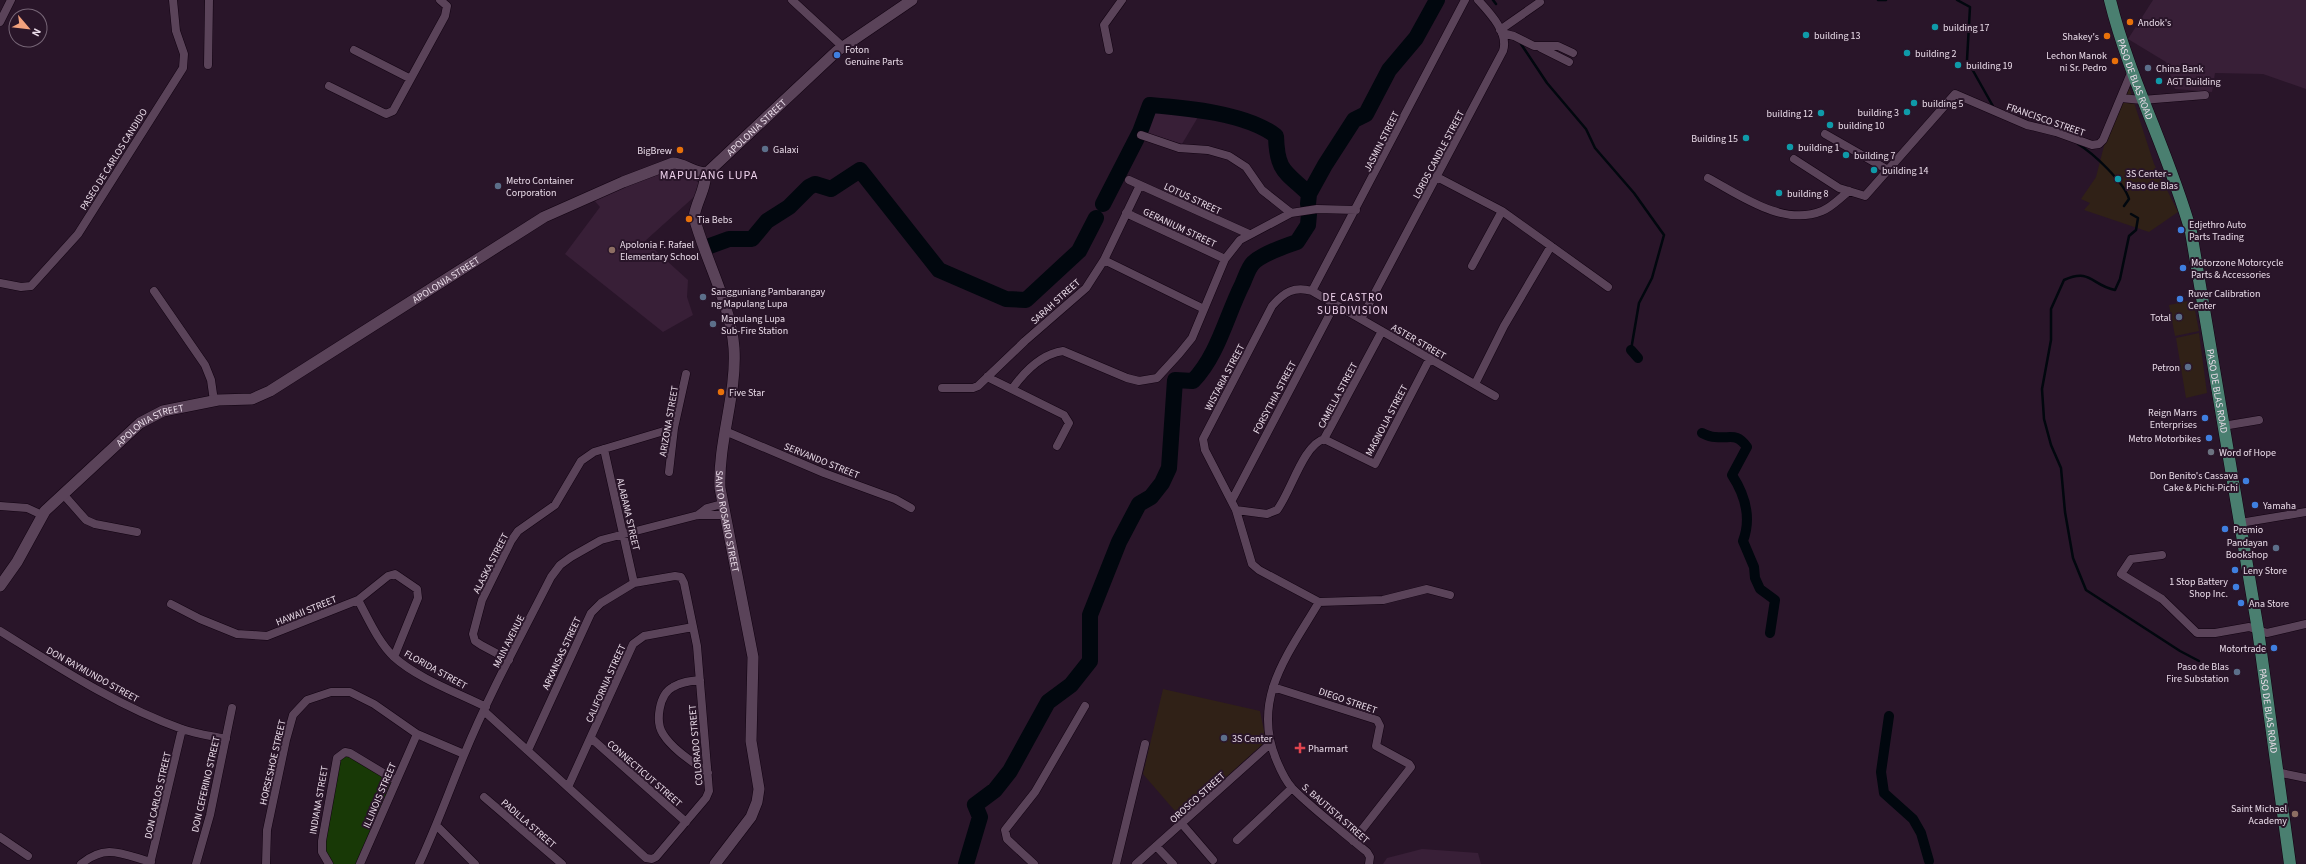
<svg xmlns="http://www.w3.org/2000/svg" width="2306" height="864" viewBox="0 0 2306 864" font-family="'Source Sans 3',sans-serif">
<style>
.commercial{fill:#302117}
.built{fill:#381f37}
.green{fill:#183906}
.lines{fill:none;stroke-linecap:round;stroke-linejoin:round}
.stream{stroke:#01070e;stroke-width:2.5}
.canal{stroke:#01070e;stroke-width:10}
.river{stroke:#01070e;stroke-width:16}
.street-casing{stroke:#110211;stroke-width:9}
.secondary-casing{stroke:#110211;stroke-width:12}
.primary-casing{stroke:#110211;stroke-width:13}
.street{stroke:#5a4359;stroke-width:8}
.secondary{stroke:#5a4359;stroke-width:11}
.primary{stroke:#4a7f70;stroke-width:12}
.food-dot{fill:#e8710a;stroke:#291529;stroke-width:1.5}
.culture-dot{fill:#0f9aa8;stroke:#291529;stroke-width:1.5}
.shop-dot{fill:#3f7fe0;stroke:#291529;stroke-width:1.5}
.service-dot{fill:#5c6f8a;stroke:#291529;stroke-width:1.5}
.education-dot{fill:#8d6e63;stroke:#291529;stroke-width:1.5}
.worship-dot{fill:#6b7280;stroke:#291529;stroke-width:1.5}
.health-dot{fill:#e0444e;stroke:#291529;stroke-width:1.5}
.labels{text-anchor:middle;stroke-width:4;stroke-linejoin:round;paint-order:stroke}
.poi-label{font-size:10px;fill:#eadce9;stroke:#291529;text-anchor:start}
.street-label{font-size:10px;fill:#eadce9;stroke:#291529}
.neighbourhood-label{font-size:11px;letter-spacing:1px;fill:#efd3ed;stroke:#291529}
.quarter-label{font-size:12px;letter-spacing:1px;fill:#efd3ed;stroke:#291529}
</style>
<rect width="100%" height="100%" fill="#291529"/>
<path class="commercial" d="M2129,87L2154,164L2178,212L2149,232L2084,210L2090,203L2081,199L2096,177L2105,142Z
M2193,300L2199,331L2175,336L2169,305Z
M2199,333L2207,393L2186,398L2176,338Z
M1163,689L1260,711L1266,741L1181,818L1143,774Z"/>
<path class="built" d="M2153,0H2306V89L2263,74L2215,73L2212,92L2175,89L2166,62L2128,39Z
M1151,107L1201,112L1182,144L1143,132Z
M674,166L705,187L645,241L688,280L687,297L693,315L663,332L565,254L600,207L593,199Z
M1422,849L1478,853L1481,864H1383L1387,858Z"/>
<path class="green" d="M345,753L393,781L358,864H332L326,858L323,841L341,756Z"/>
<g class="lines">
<path class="stream" d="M1493,0L1496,4
M1878,0H1886
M1957,0L1970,7L1967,60L1994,108
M1521,44L1547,83L1586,129L1595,148L1634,193L1664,235L1652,278L1639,303L1631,350
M2078,144C2093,153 2124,182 2129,199L2124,206
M2131,214L2138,218L2136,230L2129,236L2120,279L2115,290C2091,285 2091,268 2064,280L2051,309V340L2042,389L2044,419L2051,445L2061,468L2065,512L2073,558L2086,590L2180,651L2199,661"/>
<path class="canal" d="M1631,350L1638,358
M1702,433C1706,435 1711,437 1715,437C1731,439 1736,432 1747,447L1732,475C1745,495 1752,517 1743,541L1754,567L1755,578L1760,589L1775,600L1770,633
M1889,716L1881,772L1884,793L1913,819L1921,833L1929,861"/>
<path class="river" d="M1103,204L1140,132L1150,105C1187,108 1246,113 1276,136C1277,172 1285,171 1309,194
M1308,204L1309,194L1325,165L1354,120L1366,114L1389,70L1416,38L1437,0
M707,247L729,239H752L767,221L789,207L809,187L815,184L831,189L860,170L939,270L1006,299L1026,300L1079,251L1096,218
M966,864L980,817L975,805L995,790L1010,771L1048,702L1071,685L1090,661V615L1119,542L1139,504L1151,497L1162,483L1169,468L1175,380L1193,381C1218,355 1226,317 1242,285C1245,279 1248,268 1253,263C1262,254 1285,246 1297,242L1308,225L1309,214"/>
<defs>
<path id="street" d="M792,0L843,47
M0,22L11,0
M1500,30L1540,2
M1502,33L1514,36L1534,46H1558L1573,53
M1541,48L1569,62
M354,50L409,78
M1109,50L1104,25L1122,0
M208,65L209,0
M329,86L386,114L393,111L445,16L447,6L440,0
M2121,98L2142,100L2205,95
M1825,134L1888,170
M1141,135L1179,148L1208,150L1229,156L1246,167L1262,190L1291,213
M1794,159L1839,188L1865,196L1955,94L2027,125L2056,132L2092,145L2099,144L2103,140L2131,73
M1437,177L1502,211L1608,287
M1708,178C1740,195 1783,227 1822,211C1832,207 1840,198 1849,191
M1129,180L1249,234
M1126,213L1225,259
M1104,260L1204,309
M1472,266L1502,211
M0,283L21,287L31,286L78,234L183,68L184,54L176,31L173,0
M154,291L205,365L211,380L214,401
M1312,291L1465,0
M1361,319L1503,51C1509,33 1490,13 1478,0
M987,377L1064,415L1069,423L1057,446
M1475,384L1504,326L1551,246
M942,388H973L978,386L1025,341L1086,288L1104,260L1140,185
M1012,389C1024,372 1042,354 1063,351L1127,378L1139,381L1157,378L1179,354L1192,338L1225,259L1240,240L1291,213L1317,209L1356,210
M2223,426L2259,420
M725,431L824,473L895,499L911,508
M1324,439L1375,464L1430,358
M604,449L634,583
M669,472L674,428L686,374
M63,494L86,520L95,524L137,532
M1232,500L1335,304
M0,506L27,508L42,515
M1236,510L1267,514L1277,510C1291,492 1303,445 1324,439L1382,331
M698,515L707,508L722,504
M2240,523L2306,512
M2162,555L2131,559L2121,574L2162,599L2197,633H2215L2249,627L2267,633L2306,624
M1450,595L1427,589L1383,600L1319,602L1259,570L1252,564L1236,510L1205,450L1203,439L1272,306C1284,292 1294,286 1312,291L1495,396
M358,600C368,618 378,642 394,657C417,678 458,693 486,707
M1319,602C1289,653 1251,698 1276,759C1280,769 1285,780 1292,788C1315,811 1342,831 1367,852L1370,857L1369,864
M171,604L200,619L237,634L267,636L358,600L388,576L395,574L417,589L418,598L394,657
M0,631C58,667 117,706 182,729C196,734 212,736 226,739
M509,660L481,645L475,641L473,634L482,600L511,541L518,531L555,505L581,461L594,452L674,428
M700,680C690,681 681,682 673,687C659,694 655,722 663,734C673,750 693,762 708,773
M1273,687L1377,720L1380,726L1376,746L1409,764L1411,767L1353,841
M484,711L646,858L652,859L656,857L706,798L709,791L697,646L684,583L681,577L675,576L634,583L601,603L591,613L528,750
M591,738L686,822
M2276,772L2306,778
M568,787L633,644L644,636L693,627
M484,797L562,864
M1182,824L1213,860
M437,826L475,864
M0,837L28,856
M1237,840L1292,788
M1156,846L1173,864
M81,864C106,843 122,854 151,862
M150,864L182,729
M196,864L210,815L232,708
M266,864L267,830L286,740L293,715L307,700L331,692H350L374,704L417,734L464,754
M329,864L322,852V841L337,758L345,752L350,753L395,780
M360,864L417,734
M419,864C436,828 449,791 464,755C489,694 521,636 551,577L560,565L571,557L601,540L698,515H724
M1034,864L1007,839L1005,830L1035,792L1085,706
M1116,864L1145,744
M1136,864L1270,744"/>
<g id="secondary">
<path id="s1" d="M705,173C707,187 696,202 694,217C705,259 731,305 734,348C737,395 718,441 720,488L753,657L751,741L759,789L757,802L751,817L715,864"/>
<path id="s2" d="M0,586L17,562L45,511L140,423L163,411L218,400L252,399L270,391L544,217L623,182L673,163C685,163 697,176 708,172L837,51L912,0"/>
</g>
<g id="primary">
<path id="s3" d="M2110,0C2130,81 2169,153 2191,232L2258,630L2290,864"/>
</g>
</defs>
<use href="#street" class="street-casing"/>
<use href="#secondary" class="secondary-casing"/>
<use href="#primary" class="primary-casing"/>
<use href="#street" class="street"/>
<use href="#secondary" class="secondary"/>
<use href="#primary" class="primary"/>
</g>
<g class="food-dot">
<circle cx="2130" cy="22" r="4"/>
<circle cx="2107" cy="36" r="4"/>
<circle cx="2115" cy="61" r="4"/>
<circle cx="680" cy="150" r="4"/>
<circle cx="689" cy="219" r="4"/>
<circle cx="721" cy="392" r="4"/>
</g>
<g class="culture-dot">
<circle cx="1935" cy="27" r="4"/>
<circle cx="1806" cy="35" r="4"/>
<circle cx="1907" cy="53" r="4"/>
<circle cx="1958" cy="65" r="4"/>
<circle cx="2159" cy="81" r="4"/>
<circle cx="1914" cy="103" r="4"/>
<circle cx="1907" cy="112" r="4"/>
<circle cx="1821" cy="113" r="4"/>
<circle cx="1830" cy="125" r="4"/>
<circle cx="1746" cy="138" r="4"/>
<circle cx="1790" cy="147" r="4"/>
<circle cx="1846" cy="155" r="4"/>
<circle cx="1874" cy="170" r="4"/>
<circle cx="2118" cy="179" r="4"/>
<circle cx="1779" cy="193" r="4"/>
</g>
<g class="shop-dot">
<circle cx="837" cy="55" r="4"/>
<circle cx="2181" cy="230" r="4"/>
<circle cx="2183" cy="268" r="4"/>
<circle cx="2180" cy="299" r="4"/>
<circle cx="2205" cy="418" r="4"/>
<circle cx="2209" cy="438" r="4"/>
<circle cx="2246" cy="481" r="4"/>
<circle cx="2255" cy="505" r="4"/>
<circle cx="2225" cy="529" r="4"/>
<circle cx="2235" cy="570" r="4"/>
<circle cx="2236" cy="587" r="4"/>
<circle cx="2241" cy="603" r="4"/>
<circle cx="2274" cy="648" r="4"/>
</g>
<g class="service-dot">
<circle cx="2148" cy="68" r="4"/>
<circle cx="765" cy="149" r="4"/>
<circle cx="498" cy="186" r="4"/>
<circle cx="703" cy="297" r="4"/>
<circle cx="2179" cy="317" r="4"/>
<circle cx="713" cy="324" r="4"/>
<circle cx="2188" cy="367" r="4"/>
<circle cx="2276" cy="548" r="4"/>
<circle cx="2237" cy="672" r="4"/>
<circle cx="1224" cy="738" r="4"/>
</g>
<g class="education-dot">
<circle cx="612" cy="250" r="4"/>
<circle cx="2295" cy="814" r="4"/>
</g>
<circle class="worship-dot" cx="2211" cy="452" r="4"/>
<path class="health-dot" d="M1298 742h4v4h4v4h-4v4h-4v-4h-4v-4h4z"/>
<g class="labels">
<g class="poi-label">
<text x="2138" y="26">Andok's</text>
<text x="1943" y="31">building 17</text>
<text x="1814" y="39">building 13</text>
<text x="2099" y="40" text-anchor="end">Shakey's</text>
<text x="845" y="53">Foton<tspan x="845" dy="12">Genuine Parts</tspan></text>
<text x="1915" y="57">building 2</text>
<text x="2107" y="59" text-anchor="end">Lechon Manok<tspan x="2107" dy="12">ni Sr. Pedro</tspan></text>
<text x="1966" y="69">building 19</text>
<text x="2156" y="72">China Bank</text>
<text x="2167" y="85">AGT Building</text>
<text x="1922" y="107">building 5</text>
<text x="1899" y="116" text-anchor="end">building 3</text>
<text x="1813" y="117" text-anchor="end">building 12</text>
<text x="1838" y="129">building 10</text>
<text x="1738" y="142" text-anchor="end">Building 15</text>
<text x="1798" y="151">building 1</text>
<text x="773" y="153">Galaxi</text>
<text x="672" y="154" text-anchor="end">BigBrew</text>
<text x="1854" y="159">building 7</text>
<text x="1882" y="174">building 14</text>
<text x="2126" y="177">3S Center -<tspan x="2126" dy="12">Paso de Blas</tspan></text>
<text x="506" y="184">Metro Container<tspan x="506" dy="12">Corporation</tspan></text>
<text x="1787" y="197">building 8</text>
<text x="697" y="223">Tia Bebs</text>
<text x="2189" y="228">Edjethro Auto<tspan x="2189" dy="12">Parts Trading</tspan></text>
<text x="620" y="248">Apolonia F. Rafael<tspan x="620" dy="12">Elementary School</tspan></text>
<text x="2191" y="266">Motorzone Motorcycle<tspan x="2191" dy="12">Parts &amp; Accessories</tspan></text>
<text x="711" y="295">Sangguniang Pambarangay<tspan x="711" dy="12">ng Mapulang Lupa</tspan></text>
<text x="2188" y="297">Ruver Calibration<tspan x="2188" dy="12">Center</tspan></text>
<text x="2171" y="321" text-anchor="end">Total</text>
<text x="721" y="322">Mapulang Lupa<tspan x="721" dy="12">Sub-Fire Station</tspan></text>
<text x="2180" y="371" text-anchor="end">Petron</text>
<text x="729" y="396">Five Star</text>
<text x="2197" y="416" text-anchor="end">Reign Marrs<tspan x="2197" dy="12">Enterprises</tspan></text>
<text x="2201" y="442" text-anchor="end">Metro Motorbikes</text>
<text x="2219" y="456">Word of Hope</text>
<text x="2238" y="479" text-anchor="end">Don Benito's Cassava<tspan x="2238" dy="12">Cake &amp; Pichi-Pichi</tspan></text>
<text x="2263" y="509">Yamaha</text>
<text x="2233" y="533">Premio</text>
<text x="2268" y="546" text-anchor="end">Pandayan<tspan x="2268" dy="12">Bookshop</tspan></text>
<text x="2243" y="574">Leny Store</text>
<text x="2228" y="585" text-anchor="end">1 Stop Battery<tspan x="2228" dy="12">Shop Inc.</tspan></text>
<text x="2249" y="607">Ana Store</text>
<text x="2266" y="652" text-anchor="end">Motortrade</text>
<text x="2229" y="670" text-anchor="end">Paso de Blas<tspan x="2229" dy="12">Fire Substation</tspan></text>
<text x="1232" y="742">3S Center</text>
<text x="1308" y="752">Pharmart</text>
<text x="2287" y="812" text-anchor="end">Saint Michael<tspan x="2287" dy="12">Academy</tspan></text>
</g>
<g class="street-label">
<text dy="4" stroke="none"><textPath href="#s3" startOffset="83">PASO DE BLAS ROAD</textPath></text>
<text transform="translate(2046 119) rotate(19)" y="4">FRANCISCO STREET</text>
<text dy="4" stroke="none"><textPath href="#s2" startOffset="920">APOLONIA STREET</textPath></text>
<text transform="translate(1381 141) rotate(-63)" y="4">JASMIN STREET</text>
<text transform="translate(1438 154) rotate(-62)" y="4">LORDS CANDLE STREET</text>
<text transform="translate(113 159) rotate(-58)" y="4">PASEO DE CARLOS CANDIDO</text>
<text transform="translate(1193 198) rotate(25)" y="4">LOTUS STREET</text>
<text transform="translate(1180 227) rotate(25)" y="4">GERANIUM STREET</text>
<text dy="4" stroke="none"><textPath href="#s2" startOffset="561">APOLONIA STREET</textPath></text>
<text transform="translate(1055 301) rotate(-42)" y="4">SARAH STREET</text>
<text transform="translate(1419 341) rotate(30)" y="4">ASTER STREET</text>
<text transform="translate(1224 377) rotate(-62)" y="4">WISTARIA STREET</text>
<text dy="4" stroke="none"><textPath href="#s3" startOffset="407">PASO DE BLAS ROAD</textPath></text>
<text transform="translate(1337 395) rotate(-62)" y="4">CAMELLA STREET</text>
<text transform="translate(1274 397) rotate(-62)" y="4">FORSYTHIA STREET</text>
<text transform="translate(1386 420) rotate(-62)" y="4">MAGNOLIA STREET</text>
<text transform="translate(668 421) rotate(-80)" y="4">ARIZONA STREET</text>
<text dy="4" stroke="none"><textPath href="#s2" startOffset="225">APOLONIA STREET</textPath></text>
<text transform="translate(822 460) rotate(22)" y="4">SERVANDO STREET</text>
<text transform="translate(629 514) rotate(77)" y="4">ALABAMA STREET</text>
<text dy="4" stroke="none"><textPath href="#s1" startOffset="358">SANTO ROSARIO STREET</textPath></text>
<text transform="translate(490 563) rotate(-63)" y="4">ALASKA STREET</text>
<text transform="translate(306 610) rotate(-22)" y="4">HAWAII STREET</text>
<text transform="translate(508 641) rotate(-63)" y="4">MAIN AVENUE</text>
<text transform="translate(561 653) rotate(-65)" y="4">ARKANSAS STREET</text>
<text transform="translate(436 669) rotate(29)" y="4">FLORIDA STREET</text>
<text transform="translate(93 674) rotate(29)" y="4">DON RAYMUNDO STREET</text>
<text transform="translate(605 683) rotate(-66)" y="4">CALIFORNIA STREET</text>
<text transform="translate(1348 700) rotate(19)" y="4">DIEGO STREET</text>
<text dy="4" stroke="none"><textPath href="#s3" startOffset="731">PASO DE BLAS ROAD</textPath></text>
<text transform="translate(695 745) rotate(-95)" y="4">COLORADO STREET</text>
<text transform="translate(272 762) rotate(-77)" y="4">HORSESHOE STREET</text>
<text transform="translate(645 773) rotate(41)" y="4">CONNECTICUT STREET</text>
<text transform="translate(205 784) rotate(-77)" y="4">DON CEFERINO STREET</text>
<text transform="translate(157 795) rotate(-77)" y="4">DON CARLOS STREET</text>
<text transform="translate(379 795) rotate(-67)" y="4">ILLINOIS STREET</text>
<text transform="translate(1197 797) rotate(-42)" y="4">OROSCO STREET</text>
<text transform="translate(318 800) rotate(-80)" y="4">INDIANA STREET</text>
<text transform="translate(1336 813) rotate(41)" y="4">S. BAUTISTA STREET</text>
<text transform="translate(529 823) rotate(41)" y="4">PADILLA STREET</text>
</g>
<g class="neighbourhood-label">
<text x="1353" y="301">DE CASTRO<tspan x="1353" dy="13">SUBDIVISION</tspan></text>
</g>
<g class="quarter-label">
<text x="709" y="179">MAPULANG LUPA</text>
</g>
</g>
<g transform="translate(28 28) rotate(118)"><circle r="19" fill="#291529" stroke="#766576"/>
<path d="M0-3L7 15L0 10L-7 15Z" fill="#f1a17d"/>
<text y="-6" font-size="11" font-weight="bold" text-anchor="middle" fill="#eadce9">N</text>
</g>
</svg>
